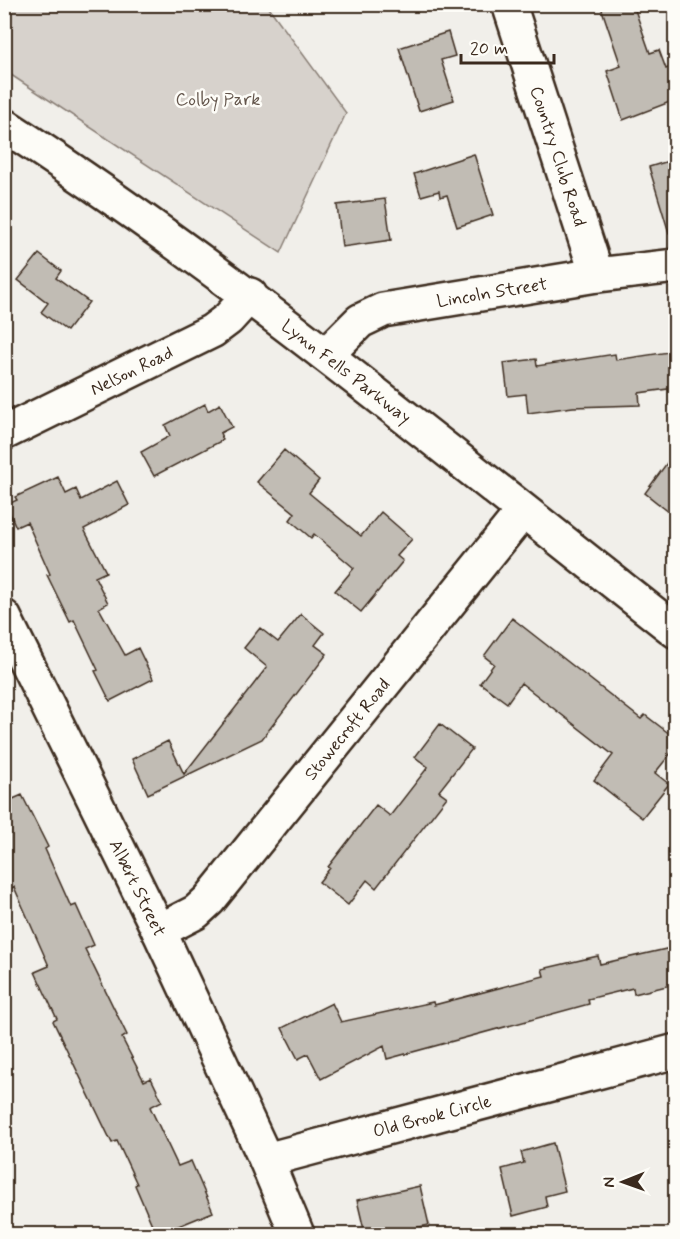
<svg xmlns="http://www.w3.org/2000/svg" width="680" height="1239" viewBox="0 0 680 1239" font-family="Mynerve,sans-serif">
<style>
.green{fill:#d7d2cc;stroke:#897e75;stroke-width:1.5}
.building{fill:#c1bcb4;stroke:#3b2a1e;stroke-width:1.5}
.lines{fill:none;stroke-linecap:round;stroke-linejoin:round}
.minor-casing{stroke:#3b2a1e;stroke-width:38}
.tertiary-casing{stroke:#3b2a1e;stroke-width:38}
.primary-casing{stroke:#3b2a1e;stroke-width:38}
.minor{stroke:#fdfcf7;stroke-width:33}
.tertiary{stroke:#fdfcf7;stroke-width:33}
.primary{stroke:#fdfcf7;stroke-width:33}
.labels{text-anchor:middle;stroke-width:5;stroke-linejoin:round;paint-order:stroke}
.park-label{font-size:18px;fill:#62544a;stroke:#fdfcf7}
.street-label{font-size:18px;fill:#3b2a1e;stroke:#fdfcf7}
</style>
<rect width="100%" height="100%" fill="#f1efea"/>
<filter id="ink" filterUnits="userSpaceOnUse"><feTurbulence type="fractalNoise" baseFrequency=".0167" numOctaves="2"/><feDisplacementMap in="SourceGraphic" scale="12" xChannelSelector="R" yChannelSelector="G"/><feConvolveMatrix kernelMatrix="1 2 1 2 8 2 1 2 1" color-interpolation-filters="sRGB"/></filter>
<g filter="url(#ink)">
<path class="green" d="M4,5H267L346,113L281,253L5,71Z"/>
<path class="building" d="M600,4H633L650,53L659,50L666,69L675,65V100L623,120L607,71L621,66Z
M448,32L455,56L441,60L454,100L419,111L399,48Z
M474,154L493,215L457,227L447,195L440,197L439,191L421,196L414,174Z
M675,159V232L669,233L649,167Z
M385,199L391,240L342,247L337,205Z
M39,254L61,271L56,278L89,302L67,331L41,312L48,303L18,280Z
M675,351V388L639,393L640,405L573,407L528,413L526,394L508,396L504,363L536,359L537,366L615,354L616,360Z
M205,404L208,411L220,404L232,427L220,433L223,440L154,476L141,452L170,436L165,425Z
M284,450L319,480L309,493L361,536L381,512L412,539L397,556L403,561L361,612L335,591L354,568L314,534L311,538L290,520L295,513L257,482Z
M675,452V517L645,493Z
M58,477L66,494L76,489L81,500L117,481L129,505L84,529L106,572L95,577L108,603L99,608L125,655L138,648L153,679L110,701L95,671L98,670L74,620L70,622L47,575L50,574L27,522L16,527L6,505L17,500L15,497Z
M301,614L324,633L315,645L327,654L262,739L148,794L132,759L168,741L184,774L267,667L244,648L260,628L278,642Z
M512,618L641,719L645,715L675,738V748L655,773L669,784L642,818L594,780L613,755L521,683L507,703L480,683L494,664L484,656Z
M440,724L472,749L439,791L447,797L376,888L367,880L348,905L319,882L330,868L328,867L376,805L390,816L428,767L415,757Z
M22,795L48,847L45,849L71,907L76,905L94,945L85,949L127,1035L122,1038L144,1081L151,1078L162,1101L150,1107L178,1166L191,1161L213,1212L159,1234H156L135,1185L137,1184L117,1141L112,1143L53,1021L57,1019L35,972L49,966L14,887L4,891V803Z
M675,947V984L634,994L633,988L588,999L589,1004L387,1059L384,1046L321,1079L308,1054L298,1059L282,1028L332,1003L341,1022L433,1002L434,1005L544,976L542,969L598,956L600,964Z
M553,1143L565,1191L545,1196L547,1207L513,1216L502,1169L524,1163L521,1152Z
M420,1186L429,1225L387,1234H365L357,1200Z"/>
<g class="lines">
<defs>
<g id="minor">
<path id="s1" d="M509,4L597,275"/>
<path id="s2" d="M4,617L159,931L266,1160"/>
<path id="s3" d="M159,931L196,912L209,900L523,511"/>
<path id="s4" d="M297,1234L266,1160L676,1051"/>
</g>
<g id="tertiary">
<path id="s5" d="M326,355L360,321L383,310L597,275L676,266"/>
<path id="s6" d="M4,433L212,331L228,319L250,295"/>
</g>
<g id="primary">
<path id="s7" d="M4,125C240,278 455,458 676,631"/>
</g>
</defs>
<use href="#minor" class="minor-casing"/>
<use href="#tertiary" class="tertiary-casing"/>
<use href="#primary" class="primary-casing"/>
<use href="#minor" class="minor"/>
<use href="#tertiary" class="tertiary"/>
<use href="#primary" class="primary"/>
</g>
</g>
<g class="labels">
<g class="park-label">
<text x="218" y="105">Colby Park</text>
</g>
<g class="street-label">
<text dy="6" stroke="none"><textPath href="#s1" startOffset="160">Country Club Road</textPath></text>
<text dy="6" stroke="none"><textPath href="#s5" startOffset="184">Lincoln Street</textPath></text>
<text dy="6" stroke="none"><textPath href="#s6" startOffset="142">Nelson Road</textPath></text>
<text dy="6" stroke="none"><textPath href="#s7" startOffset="422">Lynn Fells Parkway</textPath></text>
<text dy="6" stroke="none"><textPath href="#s3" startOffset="279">Stowecroft Road</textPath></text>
<text dy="6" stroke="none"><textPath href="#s2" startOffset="302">Albert Street</textPath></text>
<text dy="6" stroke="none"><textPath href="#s4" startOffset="252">Old Brook Circle</textPath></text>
</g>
</g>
<rect width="680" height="1239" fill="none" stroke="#fdfcf7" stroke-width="24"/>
<rect x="12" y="12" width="656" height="1215" fill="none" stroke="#3b2a1e" stroke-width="2" filter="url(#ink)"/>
<g transform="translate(623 1182) rotate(269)" stroke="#fdfcf7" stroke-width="4.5" paint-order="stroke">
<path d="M0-4.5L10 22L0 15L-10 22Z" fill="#3b2a1e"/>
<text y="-9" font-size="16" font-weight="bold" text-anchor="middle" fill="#3b2a1e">N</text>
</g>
<path d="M461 54v9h93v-9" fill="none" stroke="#3b2a1e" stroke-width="3"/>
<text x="470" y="54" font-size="18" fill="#3b2a1e" stroke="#fdfcf7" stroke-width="4.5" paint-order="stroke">20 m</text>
</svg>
